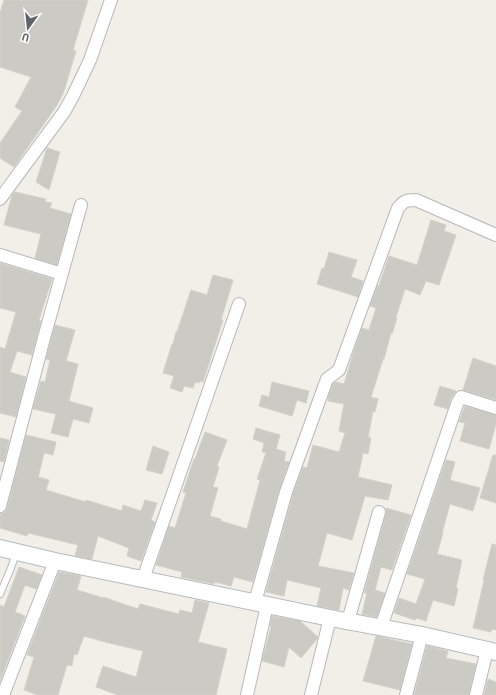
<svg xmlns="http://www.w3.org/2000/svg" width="496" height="695" viewBox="0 0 496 695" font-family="'Titillium Web',sans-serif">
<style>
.building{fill:#cccac5;stroke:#d6d1c6}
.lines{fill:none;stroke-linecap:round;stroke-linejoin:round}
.lane-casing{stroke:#b5b8bc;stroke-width:8}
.street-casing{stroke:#b5b8bc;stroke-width:14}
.secondary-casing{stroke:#b6babf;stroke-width:18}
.lane{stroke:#fff;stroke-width:6}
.street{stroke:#fff;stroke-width:12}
.secondary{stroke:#fff;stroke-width:16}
</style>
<rect width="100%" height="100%" fill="#f1efe8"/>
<path class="building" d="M4,0H88L73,50L76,51L63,94L57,105L14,167L0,158V143L22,111L15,107L31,77L0,67V13Z
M47,148L60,152L49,190L36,182Z
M15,192L46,199L45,202L52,203L50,208L71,214L57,265L35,258L41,234L4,225L12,195Z
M431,220L446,225L444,231L456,235L439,285L426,281L420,295L405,289L396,317L397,318L392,334L391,333L384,359H383L371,397L378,399L375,412L373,411L368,438H371L368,454L363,453L358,477L392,485L388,500L365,496L352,540L327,533L318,566L354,573L349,590L343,588L339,610L317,606L321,588L287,580L284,596L266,592L293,494L303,467L307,468L313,445L339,452L345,433L339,431L344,404L328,401L329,394L333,384L336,382L344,384L354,351L362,328L369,330L376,308L370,306L378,285L379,286L389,256L417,265Z
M329,252L357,260L351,277L363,281L358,297L317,284L322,268L324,269Z
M0,263L52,279L39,320L41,321L32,355L17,351L10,372L26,377L16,417L0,413V347L5,349L16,312L0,308Z
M213,275L233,280L221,320H223L203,382L200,381L199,383L195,382L193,388L184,386L182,392L170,388L174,376L163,373L172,344H173L176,332H177L191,290L207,295Z
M55,325L75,330L66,361L78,364L69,401L93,408L89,423L73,419L68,437L51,433L56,414L33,409L41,381L45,382L50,360L46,359Z
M473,358L496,366V400L463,390Z
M272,382L309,391L306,403L297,400L292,416L259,406L262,395L269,397Z
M440,386L456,391L450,400L448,409L434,405Z
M465,406L496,415V424L489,449L460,441L465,423L459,422Z
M256,428L280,435L276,449L286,452L284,461L289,462L279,490L253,582L234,577L231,586L215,582L214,584L181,577L182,572L156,565L169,526L175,528L186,493L183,492L194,459H195L205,432L227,440L217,466L219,467L213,487L218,488L210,516L221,519V521L247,529L260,480L257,479L266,453L262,452L264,443L253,439Z
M26,435L56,442L53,455L44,453L39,474L38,477L49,480L46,490L86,502V500L122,511L123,505L141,511L145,500L157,503L151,520L155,522L141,561L127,556L129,548L98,536L92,559L75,556L78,545L28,533L27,536L0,528V517L1,513L5,512L7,508Z
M0,438L9,440L4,462L0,461Z
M153,446L169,452L162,474L146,470Z
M493,455H496V503L480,498Z
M446,460L455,462L450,480L480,488L473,511L450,504L442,533H443L437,554L462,560L456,588L458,589L454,606L433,600L426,621L416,618L415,620L394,613L399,598L416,604L425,579L407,574Z
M386,508L411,515L392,570L381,567L375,590L385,593L377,617L362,614L367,593H364L386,514Z
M492,544L496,545V630L492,629L491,632L473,628L484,581L483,580Z
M19,567L42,575L36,589L25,585L15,612L25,616L0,681V605L4,607Z
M59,572L81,576L77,590L103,598V597L138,609L140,604L179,614L180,610L192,613L195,600L209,603L198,642L227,649L216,695H118L96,687L103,666L136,677L143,651L105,642L84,636L77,655L74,654L72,666L67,665L58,695H38L24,690L34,657L27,655Z
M272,616L300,621L318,637L317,639L301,658L289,647L284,667L262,661L271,627L270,626Z
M376,636L412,644L400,690L363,681Z
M427,646L448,651L446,658L476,664L469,695H414Z
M488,679L496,682V695H484Z"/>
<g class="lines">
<defs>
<path id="lane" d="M0,594L11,568L16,553"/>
<path id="street" d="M0,199L64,112L73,96L90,60L111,0
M0,255L62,274
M0,506L44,338L81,205
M143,579L239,304
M255,602L286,492L327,379L339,370L398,208C404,201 406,200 416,200L496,235
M348,621L379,512
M381,627L457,404L461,397L496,408
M3,695L55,561
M247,695L267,605
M311,695L330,618
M406,695L422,635
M476,695L487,650"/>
<path id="secondary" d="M0,548L55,561L330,618L422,635L496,652"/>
</defs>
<use href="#lane" class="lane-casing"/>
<use href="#street" class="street-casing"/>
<use href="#secondary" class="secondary-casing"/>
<use href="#lane" class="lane"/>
<use href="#street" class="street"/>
<use href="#secondary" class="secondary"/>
</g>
<g transform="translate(28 28) rotate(195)" stroke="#ffffff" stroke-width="3" paint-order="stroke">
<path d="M0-3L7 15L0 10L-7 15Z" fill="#5f6368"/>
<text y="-6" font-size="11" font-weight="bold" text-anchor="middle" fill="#5f6368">U</text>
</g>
</svg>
